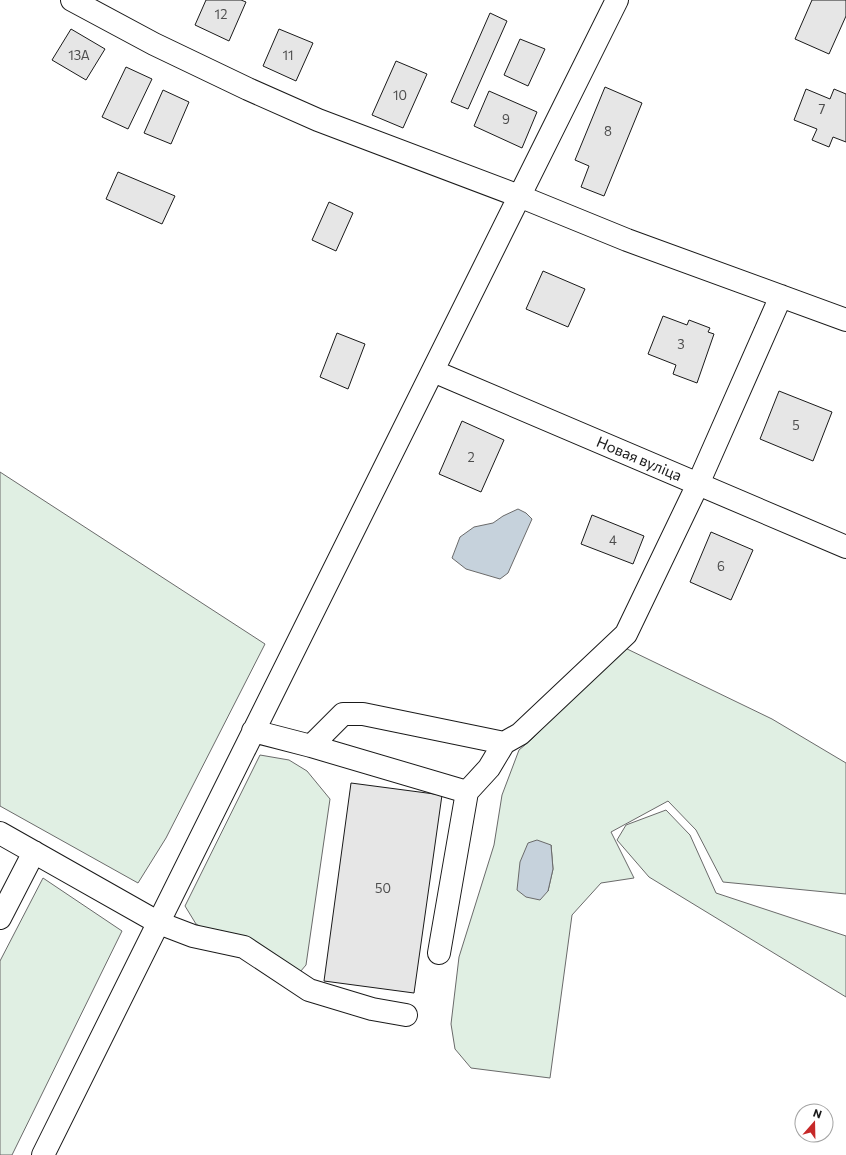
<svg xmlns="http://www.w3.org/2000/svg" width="846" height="1155" viewBox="0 0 846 1155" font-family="Commissioner,sans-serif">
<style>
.green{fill:#e0efe3;stroke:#6a6a6a;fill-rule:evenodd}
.water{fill:#c6d2dc;stroke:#6a6a6a}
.building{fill:#e6e6e6;stroke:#1a1a1a}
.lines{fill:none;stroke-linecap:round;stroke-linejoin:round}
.minor-casing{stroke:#1a1a1a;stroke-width:24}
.minor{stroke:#fff;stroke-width:22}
.labels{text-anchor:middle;stroke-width:3;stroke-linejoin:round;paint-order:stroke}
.number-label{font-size:13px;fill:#4d4d4d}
.street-label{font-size:15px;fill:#1a1a1a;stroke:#fff}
</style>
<rect width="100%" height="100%" fill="#fff"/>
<path class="green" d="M0,472L265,644L166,838L138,883L0,806Z
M623,647L772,719L846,763V894L723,882L696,830L668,801L611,832L634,878L601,883L572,915L550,1078L471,1068L455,1049L451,1024L459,957L494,845L502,795L519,750L532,739ZM551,845L553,869L548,891Z
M260,755L289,760L307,771L330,799L306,965L294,979L196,924L185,906Z
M666,810L690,835L716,893L846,936V997L649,877L617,840L626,825Z
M43,878L122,931L12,1155H0V961Z"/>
<path class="water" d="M518,509L526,513L532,519L508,573L500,579L466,569L452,558L460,537L474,527L493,523L503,516Z
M537,840L551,845L553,869L548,891L540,900L526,897L517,890L520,862L528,843Z"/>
<path class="building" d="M206,0H241L246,2L229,41L195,25Z
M812,0H846V16L829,54L795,39Z
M490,13L507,21L468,109L451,102Z
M71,29L105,49L86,80L52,60Z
M279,29L313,43L296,81L263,66Z
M520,39L545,49L528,86L504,75Z
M396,61L427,74L403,128L372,115Z
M126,67L152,79L128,129L102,117Z
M605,87L642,103L604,196L581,187L589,166L575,160Z
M806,89L830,99L834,89L846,94V142L833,137L829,147L812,140L817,129L794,120Z
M163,90L189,102L171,144L144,133Z
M489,91L537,112L522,148L474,126Z
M118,172L175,196L162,224L106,199Z
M329,202L353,213L336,251L312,240Z
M543,271L585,289L568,327L526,309Z
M663,316L687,325L689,320L710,328L708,332L714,334L697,383L673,374L676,365L648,354Z
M337,333L365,344L348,389L320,377Z
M779,391L832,412L813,461L760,439Z
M462,421L504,440L481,492L439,474Z
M592,515L644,536L633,564L581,544Z
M711,532L753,550L731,600L690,582Z
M351,783L442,795L414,993L324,981Z"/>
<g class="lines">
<defs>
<path id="minor" d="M72,0L154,44L248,89L318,120L519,196L627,240L846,320
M433,371L846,547
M253,731L311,746L343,714H363L504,743L520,734L626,634L698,484L781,296
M311,746L467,792L439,953
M467,792L489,768L504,743
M0,833L159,923L193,936L244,947L309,990L372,1009L406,1015
M0,918L34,852
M43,1155L617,0"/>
</defs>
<use href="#minor" class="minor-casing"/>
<use href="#minor" class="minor"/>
</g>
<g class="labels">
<g class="number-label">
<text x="221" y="19">12</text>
<text x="79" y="60">13А</text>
<text x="288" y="60">11</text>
<text x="400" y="100">10</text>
<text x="822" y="114">7</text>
<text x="506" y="124">9</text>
<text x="608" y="136">8</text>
<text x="681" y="349">3</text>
<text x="796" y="430">5</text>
<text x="471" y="462">2</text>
<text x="613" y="545">4</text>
<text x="721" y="571">6</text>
<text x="383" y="893">50</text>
</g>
<g class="street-label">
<text transform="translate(639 459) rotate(23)" y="5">Новая вуліца</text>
</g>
</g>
<g transform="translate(814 1123) rotate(20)"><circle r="19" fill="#ffffff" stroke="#a3a3a3"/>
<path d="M0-3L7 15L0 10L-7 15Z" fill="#c62828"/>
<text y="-6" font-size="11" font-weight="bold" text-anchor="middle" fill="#1a1a1a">N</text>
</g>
</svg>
